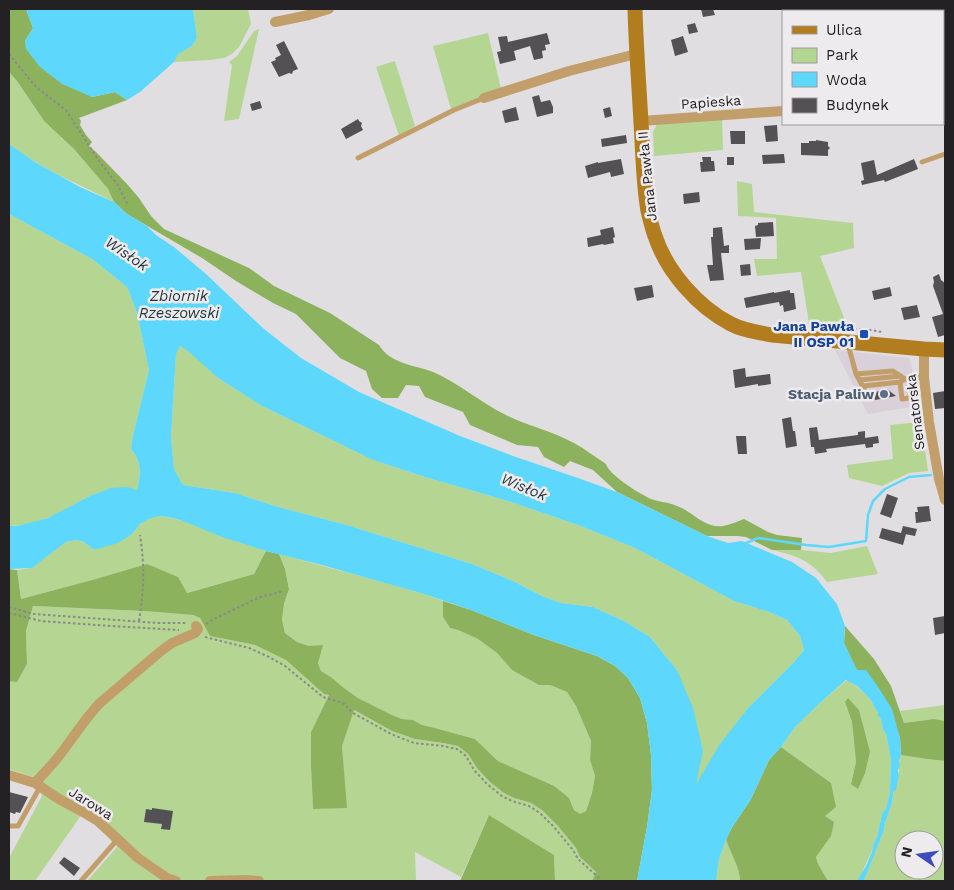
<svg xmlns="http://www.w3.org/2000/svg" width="954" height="890" viewBox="0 0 954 890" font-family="'Work Sans',sans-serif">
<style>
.built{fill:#d9d0da}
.green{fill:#b5d592;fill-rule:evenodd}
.forest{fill:#8cb25e}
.water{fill:#5dd8fc;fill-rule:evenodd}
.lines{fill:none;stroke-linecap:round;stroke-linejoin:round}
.stream{stroke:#5dd8fc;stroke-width:2.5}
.building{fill:#545155}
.path{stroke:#8b898c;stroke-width:2;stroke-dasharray:2.5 2.5;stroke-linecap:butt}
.lane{stroke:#c29f6a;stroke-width:5}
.street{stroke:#c29f6a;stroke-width:10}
.secondary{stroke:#b27d1e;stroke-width:15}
.transit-dot{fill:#1a4fb4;stroke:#eeebef;stroke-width:2}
.service-dot{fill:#5c6f8a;stroke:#eeebef;stroke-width:2}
.labels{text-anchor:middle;stroke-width:5;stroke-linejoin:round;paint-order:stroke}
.street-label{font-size:14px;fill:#232123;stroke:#eeebef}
.transit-label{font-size:14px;font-weight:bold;fill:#164399;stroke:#eeebef;text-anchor:end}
.service-label{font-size:14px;font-weight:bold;fill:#4e5e75;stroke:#eeebef;text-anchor:end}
.water-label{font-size:15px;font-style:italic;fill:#1f353c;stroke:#eeebef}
</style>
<rect width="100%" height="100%" fill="#e1dee2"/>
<path class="built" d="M835,350L909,358L912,368L918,406L868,414Z"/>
<path class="green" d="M193,9H248L251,24L239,47L232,54L224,58L210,60L174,62L177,54L192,46L197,38Z
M259,29L239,119L224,121L232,65L229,62L237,56L254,31Z
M488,33L501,89L451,109L433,46Z
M395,61L415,126L399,136L376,67Z
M9,72L17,81L44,121L74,149L108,189L114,202C78,184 41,169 9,144Z
M722,118L723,150L654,156L653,132L657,124Z
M737,181L752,184L754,212L853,223L854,248L820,256L850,333L810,330L801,272L757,276L754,259H777L776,218L738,216Z
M9,214L92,259L127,287L137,313L149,370L133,435L131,449C142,463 141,474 137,490C100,480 78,508 47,518C35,523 21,526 9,526Z
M180,346L188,350L218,378L262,406L373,460L425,477L508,501L578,525L635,548L734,601L769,612L787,620L800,636L804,650L794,662L748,708L720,745L695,786L677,670L650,637L624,621L593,607L561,603L542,596L513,581L472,564L350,526L275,506L235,493L183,485L174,469L171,437L176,353Z
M921,422L928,471L909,473L882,486L849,478L847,465L893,459L890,425Z
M159,516C181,518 202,529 222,536C236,542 252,546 266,551L254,574L186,593L147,564L92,580L21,599L17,570L32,568L66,542L76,540L84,542L94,550L132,534L140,524L149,519Z
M867,546L878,574L827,582C812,561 796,555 772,550H801L831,553Z
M279,554L382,582L424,594L443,601V617L450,628L458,630L478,639L497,653L512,670L528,679L539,685H550L567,692L576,706L591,741L590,760L595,776L592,793L586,811L580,815L574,810L569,798L540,780L498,761L475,739L435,728L422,725L413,720L402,719L392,715L358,698L344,688L331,677L321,671L318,663L309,646L297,642L285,633L282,620L284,604L289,589L285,569Z
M33,606L144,611L193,615L200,618L210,636L255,645L286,660L324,694L329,695L311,732V767L313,809L346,807L342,746L353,710L392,731L415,739L443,743L458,746L468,754L477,768L490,782L504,793L514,798L531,803L542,810L557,825L576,848L580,857L596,872L592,881H555L554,855L489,815L461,877L415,852L416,881H87L117,847L111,841L108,833L82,814L35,881H9V858L42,796L33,777L9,769V681H17L27,664L26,631Z
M847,680L856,686L870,699L878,713V716L881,719L883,730L886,734L891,759L890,792L886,808L882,814L877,837L873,845L872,851L859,879L857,881H828L818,864L816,857L831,836L833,822L824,816L831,783L781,747L795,727L820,703ZM845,702L859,710L863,728L858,789L851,783L856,762L852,722Z
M945,705V721L934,719L904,723L900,711Z
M901,755L927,759L945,761V881H863L866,876L884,830C885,817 894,805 893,792C902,783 897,766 901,755ZM904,840H934V870H904Z
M726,840C730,851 741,871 740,881H716L719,859Z"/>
<path class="forest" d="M9,9H26L33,28L25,41L92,97L115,92L127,100L79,118L81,121L80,125L86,135L92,142L89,146L96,152L127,184L139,198L151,216L164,229L249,268L274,286L330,313L379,345C390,364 415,365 433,372C459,383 481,403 506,415C528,426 552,431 574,443C585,449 595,457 606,464C609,475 640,494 651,499C659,502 669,502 677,506C689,510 698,521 711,525C722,529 733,523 744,519L768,532L777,535L802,538L801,550H772L746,537L737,536H707L617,492L593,470L570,461L564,467L544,457L538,447L517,445L470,425L463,412L425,397L419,386L406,385L398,398H382L372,389L366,371L340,358L296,314L273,303L236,281L202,258L127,214L114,202L108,189L74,149L44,121L17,81L9,72Z
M792,9H909L908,11H791Z
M266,551L279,554L285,569L289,589L284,604L282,620L285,633L297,642L309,646L323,645L318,663L321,671L331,677L344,688L358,698L392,715L402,719L413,720L422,725L435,728L475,739L498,761L554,786L569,798L574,810L580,814L586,811L592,793L595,776L590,760L591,741L576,706L567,692L550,685H539L528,679L512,670L497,653L478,639L458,630L450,628L443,617V601L471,610L534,635L597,656L615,666L628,678L640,698L647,723L651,755L652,790L647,827L637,881H592L596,872L580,857L576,848L557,825L542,810L531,803L514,798L504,793L490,782L477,768L468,754L458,746L443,743L415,739L392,731L354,710L342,746L347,808L313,809L311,767V732L329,695L324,694L286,660L255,645L210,636L200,618L193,615L144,611L33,606L26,631L27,664L17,682L9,681V569L17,570L21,599L92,580L147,564L178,577L187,593L254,574Z
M845,626L874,659L891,686L904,723L934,719L945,721V761L927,759L901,755L900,738L896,727L857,671L844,643Z
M848,698L859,710L870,752L865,773L858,789L851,784L856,762L852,722L845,702Z
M781,747L831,783L836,807L825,816L834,822L831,836L816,857L818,864L828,881H740C741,871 730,851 726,840L731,829L751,799L769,760Z
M489,815L554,855L555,881H460Z"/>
<path class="water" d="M26,9H193L197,38L192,46L178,54L174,62L140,92L127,100L115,92L92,97L62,84L40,67L26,49L25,41L33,28Z
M9,144L35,162L80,187L114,202L127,214L147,226L156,235L174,247L206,274L264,329L301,358L359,392L460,436L513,456L578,478L617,492L707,536L728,543L742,541L792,562L816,578L837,604L845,626L844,643L857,670H866L878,687L892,709L900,738L901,755L899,761L900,766L898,770L899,776L896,790L893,792C894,805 885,817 884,830L866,876L863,881H857L866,866L872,852L873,845L877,837L882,814L886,808L890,792L891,759L886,734L883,730L881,719L878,716V713L870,699L857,686L846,680L820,703L795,727L781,747L769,760L751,799L731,829L726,840L719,859L716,881H637L647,827L652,790L651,755L647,723L640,698L628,678L615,666L597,656L534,635L471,610L424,594L346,572L322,565L266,551L225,538L180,520L168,517L159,516L149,519L140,524L132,534L118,543L94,550L84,542L76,540L66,542L32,568L9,569V526H17L48,518L92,495L111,488L127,487L137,490C141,474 142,462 131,449L133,435L149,370L137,313L127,287L92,259L9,214ZM180,346L188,351L218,378L262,406L373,460L425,477L508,501L578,525L635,548L734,601L769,612L787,620L800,636L804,650L794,662L748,708L720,744L696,784L703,751L693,708L677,670L650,637L624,621L593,607L561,603L542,596L513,581L472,564L350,526L275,506L235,493L183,485L174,469L171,437L176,354Z"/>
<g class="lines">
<path class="stream" d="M744,544L758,538L806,545L829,547L866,541L868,515L873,501L885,489L909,477L931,475"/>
</g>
<path class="building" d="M701,9H713L715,15L703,17Z
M695,23L698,32L689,34L687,25Z
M547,33L550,44L545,45L546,50L542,51L543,58L534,60L530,46L514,51L516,60L500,64L497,52L501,51L498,37L507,36L508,42Z
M683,36L688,52L675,56L671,40Z
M284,41L298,69L293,71L292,74L289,73L279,77L271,62L276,60L275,58L281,55L276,45Z
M539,95L541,102L550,100L553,107V113L537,117L532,97Z
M260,101L262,108L252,111L250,104Z
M516,107L519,120L505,123L502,111Z
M610,107L612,116L605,118L603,109Z
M358,119L359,121L362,123L361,126L363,130L346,139L341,129Z
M777,125L778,141L766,142L764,126Z
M730,131H745V144H731Z
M626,135L627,143L602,147L601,139Z
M816,140L828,142V146L830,148L828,150V156L801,155V143H809V141H816Z
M784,154L785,163L763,164L762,155Z
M702,157H711V161H714L715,171L701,172L700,162H703Z
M727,157H734V165H727Z
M621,159L624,174L611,177L610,172L588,178L585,166L598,162V163Z
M914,159L918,169L885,182L884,180L862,185L861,181L864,180L861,163L874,160L877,175Z
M699,192L700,202L684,204L683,194Z
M773,222L774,236L756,237L755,226L758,225V223Z
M613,227L615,237L613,238L614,243L604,245L603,244L588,247L587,238L601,235L600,230Z
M722,227L724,246L729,245V253H721L724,280L710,281L707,265H713L711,237H713V228Z
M761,238L760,249L745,250L744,239Z
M750,264L751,275L741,276L740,265Z
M939,274L941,280L945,283V335L938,337L932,317L943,314L933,286L934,282L933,277Z
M652,285L654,297L637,301L634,288Z
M890,287L892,296L874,300L872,291Z
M790,290V293H794L796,309L784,312L783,305L780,306L779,302L746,308L744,298L774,292V293Z
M917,305L920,317L904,320L901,308Z
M745,368L746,377L770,374L771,384L758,386V384L735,388L733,370Z
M883,389H887L896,396L875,400L873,392L882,391Z
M945,391V408L935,409L933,393Z
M791,417L793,431H795L797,446L786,448L782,419Z
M817,427L819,440L858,435V432L865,431V438L878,436L879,443L873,444V447L866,448L865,444L826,449L827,452L815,454L814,447H811L809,428Z
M736,436H746L747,454H738Z
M887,494L898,498L891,518L880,514Z
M929,506L931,521L916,523L915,512H918L917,507Z
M903,526L917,529L915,536L905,534H906L903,545L879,538L882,528L901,533Z
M945,616V633L935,635L933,618Z
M9,792L28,797L20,813L16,812L15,814L9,812Z
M152,808L173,811L170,830L161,829L162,824L144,822L146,809L152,810Z
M64,857L80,868L74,876L59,863Z"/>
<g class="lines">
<path class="path" d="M9,54L36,87L66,110L99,161L117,184L128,205
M849,329H865L882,332
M9,607L34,614L158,623H187
M9,613L41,621L111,626L179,630
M139,621C144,589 145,568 140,535
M206,624L216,618L260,597L284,591
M205,637L249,648L269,657L285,666L323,697L343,703L353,713L391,734L414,743L443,746L457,749L466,756L474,770L487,784L502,796L512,801L529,806L540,813L554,827L573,850L578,859L598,877L600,881"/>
<path class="lane" d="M910,11V9
M943,19H945
M943,25L945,24
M358,158L454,110L484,98
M922,162L945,154
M848,344L856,374L869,398
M856,374L893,371L905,379L924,377
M859,380L901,376
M900,382L902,399L909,398
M863,386L900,382L905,379
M9,826H18L40,787
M81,881L117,840"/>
<path class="street" d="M275,22L309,15L329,9
M484,98L569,71L636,54
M641,121L783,111
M924,349V377L929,422L939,479L945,500
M9,775L35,783L59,799L83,812L98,821L138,858L167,878L176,881
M35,783C45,772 56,761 65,748C77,732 87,716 101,702L161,651L172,643L195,633L198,629L196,626
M210,881L245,880L259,881"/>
<path class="secondary" d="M635,9C636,47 639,85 641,123C643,152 643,182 648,211C650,219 652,228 655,236C667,272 698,307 731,324C744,331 758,332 772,335L924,349L945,350"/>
</g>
<rect class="transit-dot" x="859" y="329" width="10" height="10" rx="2.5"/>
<circle class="service-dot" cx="884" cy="394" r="5"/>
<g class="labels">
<g class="street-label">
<text transform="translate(711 102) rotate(-4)" y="5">Papieska</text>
<text transform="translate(647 176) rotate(-96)" y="5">Jana Pawła II</text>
<text transform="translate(915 412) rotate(-97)" y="5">Senatorska</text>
<text transform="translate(91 803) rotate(32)" y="5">Jarowa</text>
</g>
<g class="transit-label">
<text x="854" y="331">Jana Pawła<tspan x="854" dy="16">II OSP 01</tspan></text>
</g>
<g class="service-label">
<text x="874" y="399">Stacja Paliw</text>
</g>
<g class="water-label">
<text transform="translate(127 254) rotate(34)" y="5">Wisłok</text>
<text x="179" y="301">Zbiornik<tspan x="179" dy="17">Rzeszowski</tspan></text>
<text transform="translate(524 487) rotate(23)" y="5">Wisłok</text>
</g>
</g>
<rect width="954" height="890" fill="none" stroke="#232123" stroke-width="20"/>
<rect x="782" y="10" width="162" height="115" fill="#eeebef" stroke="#9d9a9d"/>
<rect x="792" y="26" width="25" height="8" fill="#b27d1e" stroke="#9d9a9d"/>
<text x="826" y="35" font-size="15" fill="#232123">Ulica</text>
<rect x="792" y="48" width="25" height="15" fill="#b5d592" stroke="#9d9a9d"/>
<text x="826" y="60" font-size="15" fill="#232123">Park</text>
<rect x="792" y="72" width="25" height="15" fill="#5dd8fc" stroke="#9d9a9d"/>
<text x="826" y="85" font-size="15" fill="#232123">Woda</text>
<rect x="792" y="98" width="25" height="15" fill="#545155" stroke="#9d9a9d"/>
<text x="826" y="110" font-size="15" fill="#232123">Budynek</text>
<g transform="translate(919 855) rotate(283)"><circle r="24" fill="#eeebef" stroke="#9d9a9d"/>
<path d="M0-4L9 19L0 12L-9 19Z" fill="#3e4abe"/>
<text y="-8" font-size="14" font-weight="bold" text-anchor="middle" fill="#232123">N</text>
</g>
</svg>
